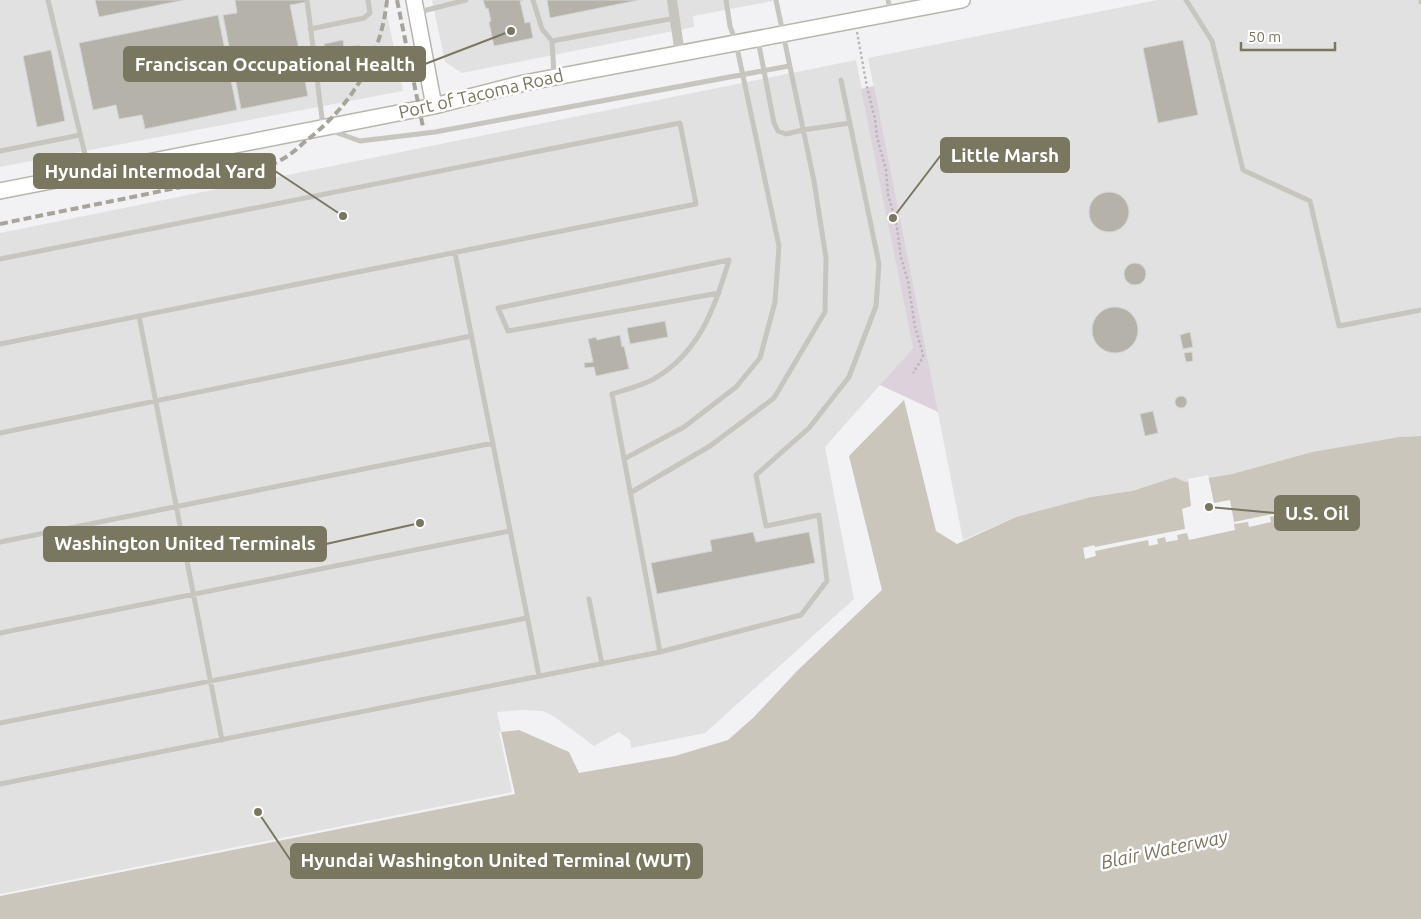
<svg xmlns="http://www.w3.org/2000/svg" width="1421" height="919" viewBox="0 0 1421 919" font-family="Ubuntu,sans-serif">
<style>
.built{fill:#e2e1e2}
.green{fill:#dbd2db}
.water{fill:#cac6bc}
.pier{fill:#f2f1f4}
.building{fill:#b5b3a9;stroke:#d4d3d5}
.lines{fill:none;stroke-linecap:round;stroke-linejoin:round}
.secondary-casing{stroke:#b7b6ad;stroke-width:18}
.path{stroke:#babab5;stroke-width:2.5;stroke-dasharray:2.5 2.5;stroke-linecap:butt}
.lane{stroke:#c6c5bf;stroke-width:5}
.street{stroke:#c6c5bf;stroke-width:10}
.secondary{stroke:#fff;stroke-width:15}
.rail{stroke:#a7a59b;stroke-width:4;stroke-dasharray:8 4;stroke-linecap:butt}
.labels{text-anchor:middle;stroke-width:5;stroke-linejoin:round;paint-order:stroke}
.street-label{font-size:18px;fill:#7a7761;stroke:#fff}
.water-label{font-size:19px;font-style:italic;fill:#7d7461;stroke:#fff}
.leader{fill:none;stroke:#7a7761;stroke-width:2}
.callout-dot{fill:#7a7761;stroke:#fff;stroke-width:2}
.callout{fill:#7a7761;stroke:#7a7761;stroke-width:2}
.callout-label{font-size:19px;text-anchor:middle;font-weight:bold;fill:#fff}
</style>
<rect width="100%" height="100%" fill="#f2f1f4"/>
<path class="built" d="M0,0H384L403,91L0,167Z
M432,0H778L693,16L694,27L462,73L445,62Z
M1157,0H1421V436L1399,437L1312,452L1232,474L1185,482L1175,477L1132,491L1091,497L1016,517L963,540L868,58Z
M856,60L913,348L825,447L854,599L705,733L631,748L630,740L619,732L594,746L555,717L543,711L521,710L497,712L515,794L0,896V233Z"/>
<path class="green" d="M874,86L938,412L880,385L913,348L861,89Z"/>
<path class="water" d="M904,400L936,531L957,544L1016,517L1091,497L1132,491L1175,477L1185,482L1232,474L1312,452L1399,437L1421,436V919H0V896L514,794L501,732L519,730L569,752L579,773L675,756L728,740L754,717L797,671L882,590L849,456Z"/>
<path class="pier" d="M1208,475L1214,503L1230,500L1234,522L1310,506V503L1322,501L1324,512L1313,514L1311,508L1270,517L1271,522L1249,527L1248,522L1234,524L1235,530L1189,540L1187,533L1177,535L1178,540L1166,542L1165,537L1157,539L1158,544L1149,546L1148,540L1095,551L1096,556L1085,559L1083,548L1094,545L1095,547L1185,529L1182,509L1191,506L1188,479Z
M499,732H501L515,794L0,896V894L512,792Z"/>
<path class="building" d="M95,0H184L99,17Z
M235,0H306V2L290,5L308,96L241,109L223,15L237,13Z
M483,0H523L520,1L525,23L530,22L533,38L494,46L489,22L491,21L488,8L486,9Z
M547,0H639L550,18Z
M218,15L237,110L145,129L142,115L119,119L116,105L93,110L79,43Z
M343,40L344,48L359,45L362,64L329,70L324,44Z
M1183,40L1198,115L1158,123L1143,48Z
M51,50L65,121L37,127L23,56Z
M1089 212a20 20 0 1 1 40 0a20 20 0 1 1-40 0Z
M1124 274a11 11 0 1 1 22 0a11 11 0 1 1-22 0Z
M1092 330a23 23 0 1 1 46 0a23 23 0 1 1-46 0Z
M665,321L668,337L630,344L627,328Z
M1190,332L1193,347L1183,349L1180,335Z
M620,335L622,347L624,346L629,369L596,376L594,367L585,368L584,363L593,362L588,339L596,337L597,340Z
M1192,352L1193,361L1186,362L1184,353Z
M1175 402a6 6 0 1 1 12 0a6 6 0 1 1-12 0Z
M1153,411L1158,433L1145,436L1140,414Z
M753,532L756,542L809,532L815,563L657,594L651,563L712,551L710,540Z"/>
<g class="lines">
<defs>
<path id="secondary" d="M414,0L434,106
M0,191L434,106L524,83L962,0"/>
</defs>
<use href="#secondary" class="secondary-casing"/>
<path class="path" d="M857,32L867,87L875,119L877,137L886,170L888,194L897,227L901,258L908,281L915,327L923,354V357L913,373"/>
<path class="lane" d="M48,0L89,171
M307,0L323,126
M533,0L542,29L552,41L554,75
M888,0L891,13
M1186,0L1212,41L1243,170L1310,201L1339,326L1421,310
M1421,0V2
M419,12L466,0
M310,29L364,18L370,13L368,0
M758,40L774,123L778,131L786,134L803,130L850,123
M552,41L675,18
M332,131L360,141L435,132L789,66
M0,151L80,135
M455,253L539,676
M0,259L680,123L696,204L0,344
M139,316L222,740
M0,433L471,336
M624,459L684,427L736,387L760,358L775,302L779,246L736,43L730,26L726,0
M630,493L710,446L774,398L825,312L826,258L814,181L776,0
M0,542L493,443
M589,599L602,664
M0,633L510,531
M660,652L612,394C625,390 640,386 652,380C699,354 715,308 729,260L498,308L508,331L719,293
M0,723L527,618
M0,784L660,652L801,615L827,581L819,515L766,526L756,475L809,428L849,377L876,306L879,264L841,80"/>
<path class="street" d="M672,0L680,54"/>
<use href="#secondary" class="secondary"/>
<path class="rail" d="M397,0L423,127
M0,224C57,212 114,201 171,189C207,182 254,177 286,157C294,152 300,146 307,140C352,105 381,57 387,0"/>
</g>
<g class="labels">
<g class="street-label">
<text transform="translate(481 94) rotate(-13)" y="6">Port of Tacoma Road</text>
</g>
<g class="water-label">
<text transform="translate(1164 849) rotate(-12)" y="7">Blair Waterway</text>
</g>
</g>
<path class="leader" d="M511 31L425 64M893 218L941 155M343 216L275 171M1209 507L1275 513M420 523L326 544M258 812L291 861"/>
<g class="callout-dot">
<circle cx="511" cy="31" r="5"/>
<circle cx="893" cy="218" r="5"/>
<circle cx="343" cy="216" r="5"/>
<circle cx="1209" cy="507" r="5"/>
<circle cx="420" cy="523" r="5"/>
<circle cx="258" cy="812" r="5"/>
</g>
<g class="callout">
<rect x="124" y="47" width="301" height="34" rx="5"/>
<rect x="941" y="138" width="128" height="34" rx="5"/>
<rect x="34" y="154" width="241" height="34" rx="5"/>
<rect x="1275" y="496" width="84" height="34" rx="5"/>
<rect x="44" y="527" width="282" height="34" rx="5"/>
<rect x="291" y="844" width="411" height="34" rx="5"/>
</g>
<g class="callout-label">
<text x="275" y="71">Franciscan Occupational Health</text>
<text x="1005" y="162">Little Marsh</text>
<text x="155" y="178">Hyundai Intermodal Yard</text>
<text x="1317" y="520">U.S. Oil</text>
<text x="185" y="550">Washington United Terminals</text>
<text x="496" y="867">Hyundai Washington United Terminal (WUT)</text>
</g>
<path d="M1241 42v8h94v-8" fill="none" stroke="#7a7761" stroke-width="2.5"/>
<text x="1248" y="42" font-size="15" fill="#7a7761" stroke="#ffffff" stroke-width="4" paint-order="stroke">50 m</text>
</svg>
